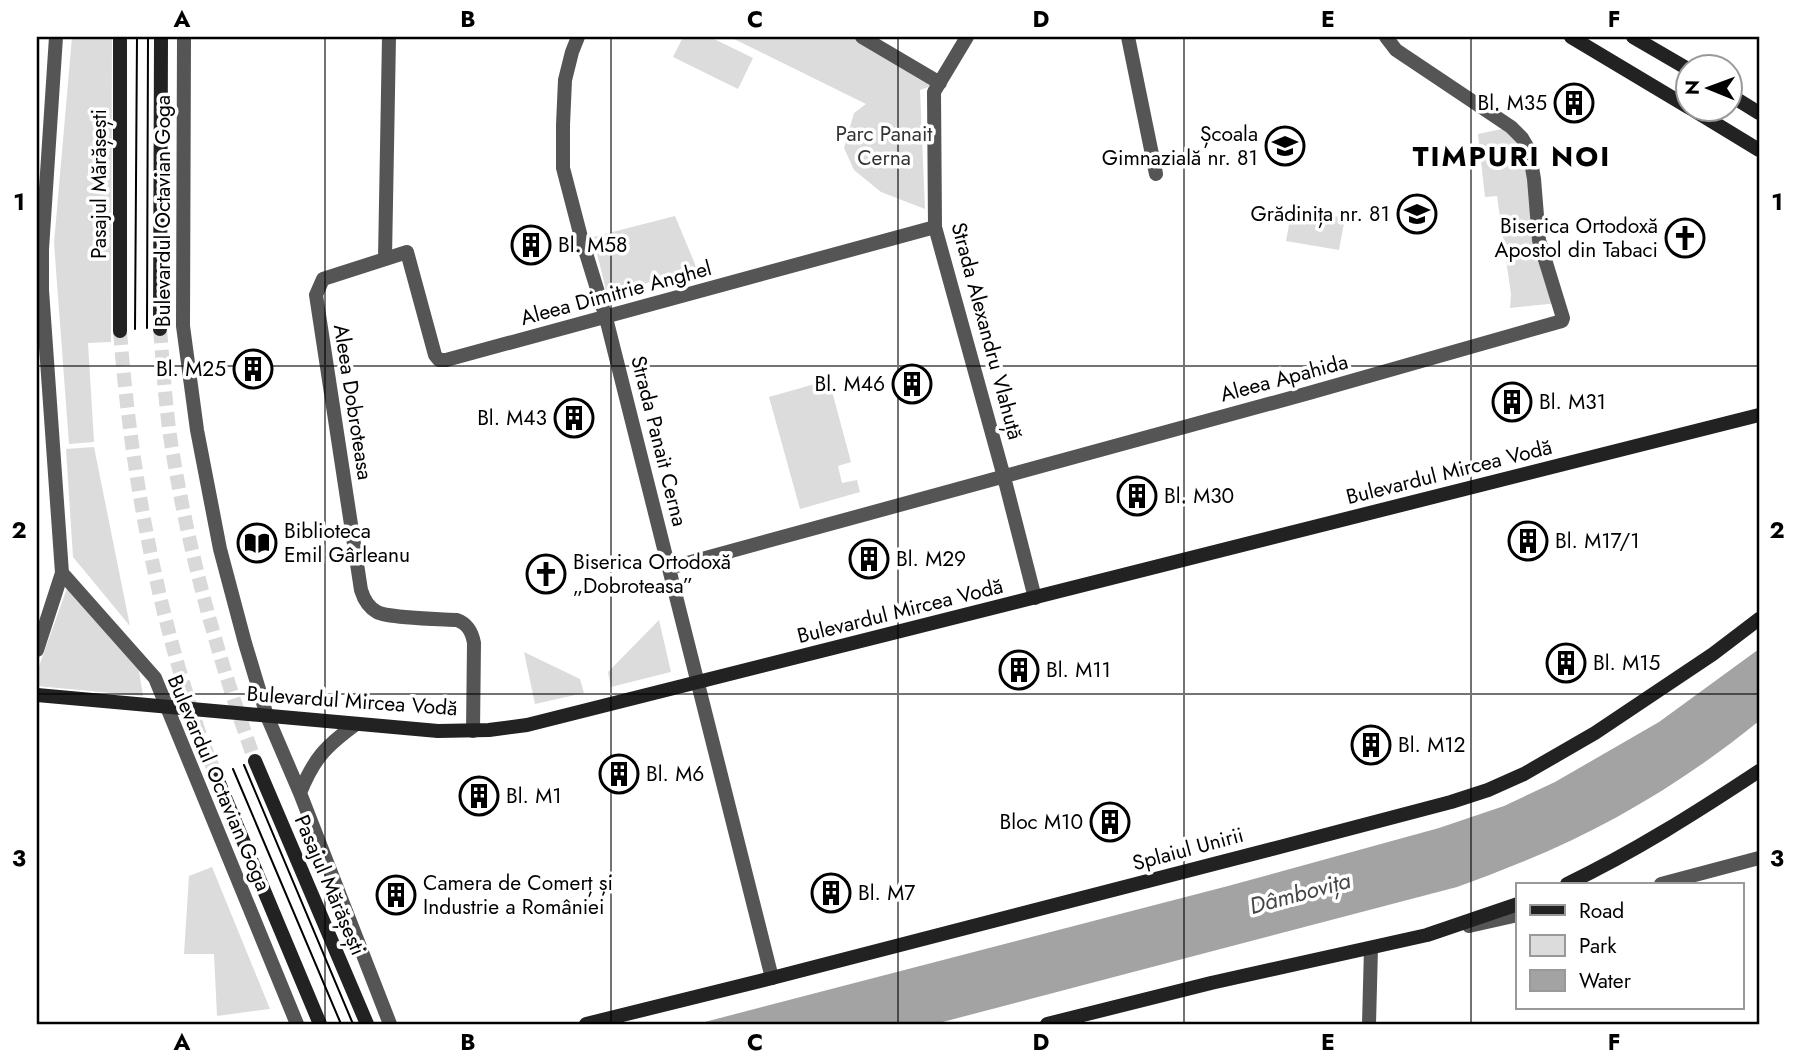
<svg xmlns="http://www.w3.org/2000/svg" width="1796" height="1061" viewBox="0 0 1796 1061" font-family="Jost,sans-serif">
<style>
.green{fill:#dcdcdc}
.water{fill:#a3a3a3}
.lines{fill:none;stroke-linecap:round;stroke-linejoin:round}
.secondary-tunnel{stroke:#d9d9d9;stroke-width:14;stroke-dasharray:14 7;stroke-linecap:butt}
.minor{stroke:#555;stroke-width:14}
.tertiary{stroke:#555;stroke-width:14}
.secondary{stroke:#222;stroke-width:14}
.tram{stroke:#000;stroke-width:2}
.grid{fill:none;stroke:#000;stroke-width:2;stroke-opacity:0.55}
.labels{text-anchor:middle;stroke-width:7;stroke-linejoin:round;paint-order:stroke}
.poi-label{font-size:21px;fill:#000;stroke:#fff;text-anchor:start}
.park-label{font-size:21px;fill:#333;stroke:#fff}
.street-label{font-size:21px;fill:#000;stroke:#fff}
.water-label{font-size:23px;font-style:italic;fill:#444;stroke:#fff}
.district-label{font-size:28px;font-weight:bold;letter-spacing:2px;fill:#000;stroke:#fff}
.neatline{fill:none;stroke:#000;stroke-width:2.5}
.grid-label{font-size:23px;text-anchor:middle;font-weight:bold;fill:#000}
</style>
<rect width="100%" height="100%" fill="#fff"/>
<path class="green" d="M72,37H112L111,342L88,343L94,442L69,444L54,243Z
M683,37H710L753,58L738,89L673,57Z
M730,37H863L940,83L920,90L925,209L881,192L854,170L844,148L854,113L866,104Z
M1511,127L1522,138L1558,303L1510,308L1511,294L1497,196L1485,197L1478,134Z
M1292,209L1345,218L1339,250L1286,241Z
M675,216L697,269L607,294L593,237Z
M829,380L851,462L838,466L842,483L857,480L860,492L800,509L769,397Z
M94,447L130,626L73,557L66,449Z
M67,588L139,671L143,696L37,686V672Z
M659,620L671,672L611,687L608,672Z
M524,652L580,679L584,693L535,704Z
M212,867L270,1009L217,1016L214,954H184L189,876Z"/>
<path class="water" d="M1759,649V721C1688,779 1607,828 1522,862C1500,871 1479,879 1457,887L935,1024H697L1228,886L1439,828L1504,806L1555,782L1659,722Z"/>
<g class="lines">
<path class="secondary-tunnel" d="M160,329C163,365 165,400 170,436C187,547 217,656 255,761
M120,331C130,462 153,593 194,717C200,737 209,757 216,776"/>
<path class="minor" d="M578,37L572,52L565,80L563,125V168L581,237L606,318L772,978
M862,37L940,83
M967,37L934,92L935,227L1004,477L1035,598
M1128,37L1156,174
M385,258L389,37
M669,568L1309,393L1562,321L1563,318L1539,240L1534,179L1529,150L1522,138L1511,127L1396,50L1386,37
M473,731L474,643C472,632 468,624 457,620C441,619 388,618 377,612C368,607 364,600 361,590L316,295L323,279L407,252L435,355L439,360H446L935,227
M1661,884L1759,858
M1469,926L1518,915
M1369,1024L1371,948"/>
<path class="tertiary" d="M56,37L42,249V290L62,573L155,678L297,1024
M184,37L183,326L197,430L220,549L245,643L267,716L300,793L390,1024
M37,650L62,573
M300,793C314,758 326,746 356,724"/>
<path class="secondary" d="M120,37V331
M1571,37L1688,107
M1633,37L1688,69
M1730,95L1759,113
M1690,108L1759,150
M160,329L161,37
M37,695L438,731L489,730L527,725L1759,415
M255,761L367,1024
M216,776L320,1024
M1567,884C1634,852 1697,812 1759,771
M586,1024L772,978L1276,848L1451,802L1488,790L1524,774L1595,733L1713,654L1759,619
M1047,1024L1211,983L1427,935L1518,904"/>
<path class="tram" d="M147,328L148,37
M135,329L137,37
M244,765L353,1024
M233,769L341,1024"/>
</g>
<path class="grid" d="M325,37V1024M611,37V1024M898,37V1024M1184,37V1024M1471,37V1024M37,366H1759M37,694H1759"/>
<defs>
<symbol id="building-ring" viewBox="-11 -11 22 22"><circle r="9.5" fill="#fff" stroke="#000" stroke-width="1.5"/><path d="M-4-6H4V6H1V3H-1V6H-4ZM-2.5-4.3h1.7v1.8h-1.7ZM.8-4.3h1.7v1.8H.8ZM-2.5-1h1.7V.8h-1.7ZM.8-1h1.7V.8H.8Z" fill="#000"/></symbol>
<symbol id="school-ring" viewBox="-11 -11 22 22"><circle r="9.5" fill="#fff" stroke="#000" stroke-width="1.5"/><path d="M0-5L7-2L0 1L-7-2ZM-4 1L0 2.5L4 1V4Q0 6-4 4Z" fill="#000"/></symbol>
<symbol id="church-ring" viewBox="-11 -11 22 22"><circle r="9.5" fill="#fff" stroke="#000" stroke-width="1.5"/><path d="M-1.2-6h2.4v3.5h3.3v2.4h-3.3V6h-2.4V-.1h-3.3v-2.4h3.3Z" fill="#000"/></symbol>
<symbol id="library-ring" viewBox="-11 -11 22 22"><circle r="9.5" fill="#fff" stroke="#000" stroke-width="1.5"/><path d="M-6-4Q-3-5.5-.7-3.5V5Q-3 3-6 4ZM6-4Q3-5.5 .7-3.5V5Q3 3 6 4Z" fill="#000"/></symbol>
</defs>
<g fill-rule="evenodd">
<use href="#building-ring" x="1552" y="81" width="44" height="44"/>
<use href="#school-ring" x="1263" y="124" width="44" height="44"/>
<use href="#school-ring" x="1395" y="192" width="44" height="44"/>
<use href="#church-ring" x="1663" y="216" width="44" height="44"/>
<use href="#building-ring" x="509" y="223" width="44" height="44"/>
<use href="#building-ring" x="231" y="347" width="44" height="44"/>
<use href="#building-ring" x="890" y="362" width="44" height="44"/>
<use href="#building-ring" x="1490" y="380" width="44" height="44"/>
<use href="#building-ring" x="552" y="396" width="44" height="44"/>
<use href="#building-ring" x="1115" y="474" width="44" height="44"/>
<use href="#building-ring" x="1506" y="519" width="44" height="44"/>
<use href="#library-ring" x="235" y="521" width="44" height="44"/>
<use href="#building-ring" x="847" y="537" width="44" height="44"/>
<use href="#church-ring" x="524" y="552" width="44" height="44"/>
<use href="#building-ring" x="1544" y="641" width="44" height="44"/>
<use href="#building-ring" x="997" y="648" width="44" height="44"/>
<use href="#building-ring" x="1349" y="723" width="44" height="44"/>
<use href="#building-ring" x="597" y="752" width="44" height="44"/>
<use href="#building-ring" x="457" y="774" width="44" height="44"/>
<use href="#building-ring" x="1088" y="800" width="44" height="44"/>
<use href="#building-ring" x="809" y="871" width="44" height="44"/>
<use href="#building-ring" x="374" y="873" width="44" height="44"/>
</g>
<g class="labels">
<g class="poi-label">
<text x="1547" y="110" text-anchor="end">Bl. M35</text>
<text x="1258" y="141" text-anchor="end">Școala<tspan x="1258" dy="24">Gimnazială nr. 81</tspan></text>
<text x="1390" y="221" text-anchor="end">Grădinița nr. 81</text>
<text x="1658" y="233" text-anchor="end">Biserica Ortodoxă<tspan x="1658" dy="24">Apostol din Tabaci</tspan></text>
<text x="558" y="252">Bl. M58</text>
<text x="226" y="376" text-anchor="end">Bl. M25</text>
<text x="885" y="391" text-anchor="end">Bl. M46</text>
<text x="1539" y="409">Bl. M31</text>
<text x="547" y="425" text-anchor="end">Bl. M43</text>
<text x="1164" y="503">Bl. M30</text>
<text x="284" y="538">Biblioteca<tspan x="284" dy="24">Emil Gârleanu</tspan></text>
<text x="1555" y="548">Bl. M17/1</text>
<text x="896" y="566">Bl. M29</text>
<text x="573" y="569">Biserica Ortodoxă<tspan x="573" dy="24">„Dobroteasa”</tspan></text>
<text x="1593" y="670">Bl. M15</text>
<text x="1046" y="677">Bl. M11</text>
<text x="1398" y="752">Bl. M12</text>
<text x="646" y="781">Bl. M6</text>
<text x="506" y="803">Bl. M1</text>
<text x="1083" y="829" text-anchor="end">Bloc M10</text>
<text x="423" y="890">Camera de Comerț și<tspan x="423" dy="24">Industrie a României</tspan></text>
<text x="858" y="900">Bl. M7</text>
</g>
<g class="park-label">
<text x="884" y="141">Parc Panait<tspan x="884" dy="24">Cerna</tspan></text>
</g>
<g class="street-label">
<text transform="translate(99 184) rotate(-90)" y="7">Pasajul Mărășești</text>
<text transform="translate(163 211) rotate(-90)" y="7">Bulevardul Octavian Goga</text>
<text transform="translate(616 293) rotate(-15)" y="7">Aleea Dimitrie Anghel</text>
<text transform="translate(987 331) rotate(75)" y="7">Strada Alexandru Vlahuță</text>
<text transform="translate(1284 378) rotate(-15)" y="7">Aleea Apahida</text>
<text transform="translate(353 402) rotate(81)" y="7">Aleea Dobroteasa</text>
<text transform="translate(659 441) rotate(76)" y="7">Strada Panait Cerna</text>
<text transform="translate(1449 472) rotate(-14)" y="7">Bulevardul Mircea Vodă</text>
<text transform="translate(900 611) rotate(-14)" y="7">Bulevardul Mircea Vodă</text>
<text transform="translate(352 701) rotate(4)" y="7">Bulevardul Mircea Vodă</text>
<text transform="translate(219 783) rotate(67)" y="7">Bulevardul Octavian Goga</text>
<text transform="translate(1188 849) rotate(-15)" y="7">Splaiul Unirii</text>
<text transform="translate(330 885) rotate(67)" y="7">Pasajul Mărășești</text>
</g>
<g class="water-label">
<text transform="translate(1300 893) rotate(-15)" y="8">Dâmbovița</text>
</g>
<g class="district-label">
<text x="1512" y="166">TIMPURI NOI</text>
</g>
</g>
<rect width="1796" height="1061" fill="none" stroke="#ffffff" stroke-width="77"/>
<rect x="1516" y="883" width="228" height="126" fill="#ffffff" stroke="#999999" stroke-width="2"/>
<rect x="1530" y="905" width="35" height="10" fill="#222222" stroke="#999999" stroke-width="2"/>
<text x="1579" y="918" font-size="21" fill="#000000">Road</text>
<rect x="1530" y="935" width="35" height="21" fill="#dcdcdc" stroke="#999999" stroke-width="2"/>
<text x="1579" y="953" font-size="21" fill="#000000">Park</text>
<rect x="1530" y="970" width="35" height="21" fill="#a3a3a3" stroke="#999999" stroke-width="2"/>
<text x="1579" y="988" font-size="21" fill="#000000">Water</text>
<g transform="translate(1709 88) rotate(271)"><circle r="33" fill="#ffffff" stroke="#999999" stroke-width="2"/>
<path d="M0-5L12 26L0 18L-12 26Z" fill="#000000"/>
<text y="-10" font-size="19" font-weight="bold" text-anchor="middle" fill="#000000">N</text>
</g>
<rect x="38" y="38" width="1720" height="985" class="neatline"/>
<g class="grid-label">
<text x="182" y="27">A</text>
<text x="468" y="27">B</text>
<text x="755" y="27">C</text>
<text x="1041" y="27">D</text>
<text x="1328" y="27">E</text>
<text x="1614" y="27">F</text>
<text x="19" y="210">1</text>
<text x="1777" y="210">1</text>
<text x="19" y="538">2</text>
<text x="1777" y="538">2</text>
<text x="19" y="866">3</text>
<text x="1777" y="866">3</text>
<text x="182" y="1050">A</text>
<text x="468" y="1050">B</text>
<text x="755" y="1050">C</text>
<text x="1041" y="1050">D</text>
<text x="1328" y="1050">E</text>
<text x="1614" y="1050">F</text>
</g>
</svg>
